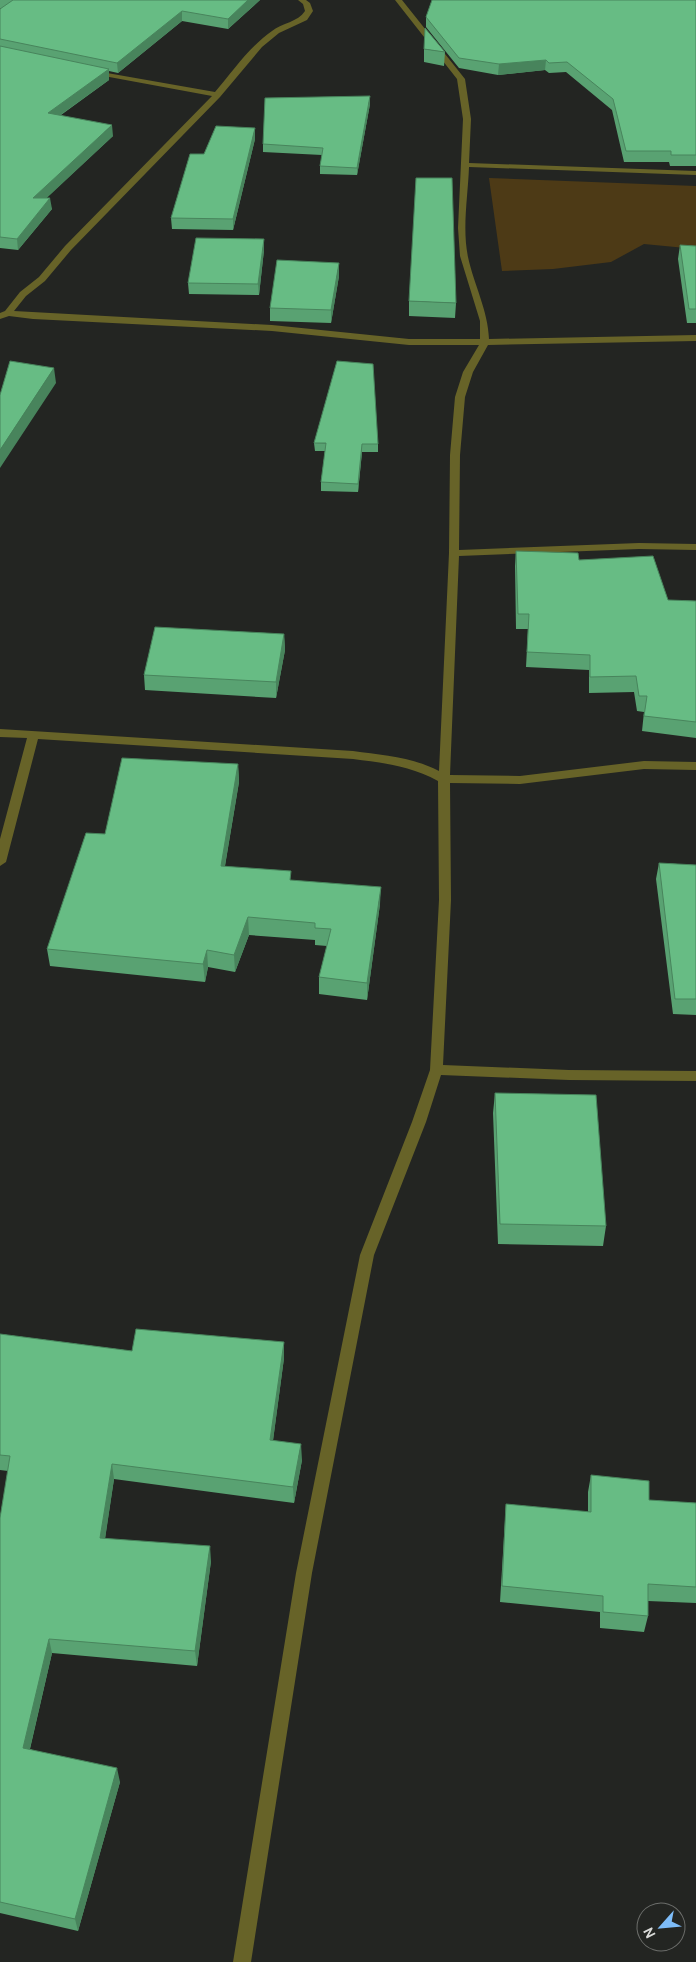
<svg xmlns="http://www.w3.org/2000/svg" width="696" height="1962" viewBox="0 0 696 1962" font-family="Cabin,sans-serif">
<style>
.green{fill:#4d3a16}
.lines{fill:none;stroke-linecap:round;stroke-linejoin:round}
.minor{fill:#676328;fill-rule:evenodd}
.wall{fill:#59a272}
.shaded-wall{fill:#48845c}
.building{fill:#67bc84;stroke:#48845c}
</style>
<rect width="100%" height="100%" fill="#232522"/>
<path class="green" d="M489,178L696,186V249L644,244L611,262L553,269L502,271Z"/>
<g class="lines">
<path class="minor" d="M298,0H306L310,3L313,11L307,20L279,33L262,47L220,97L71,250L45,281L26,296L14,311L272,325L409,339H480V321L460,256L458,228L463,119L457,79L395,0H402L465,79L471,119L469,163L696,171V175L469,167C468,196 462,228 468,257C474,285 488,310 489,339L696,335V341L488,345L473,372L465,397L460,455L459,550L639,543L696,544V550L639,549L459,556L450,775L520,776L644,761L696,762V770L644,769L520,784L450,783L451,900L443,1065L569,1070L696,1071V1081L569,1080L441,1075L426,1122L374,1255L312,1573L251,1962H233L296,1573L360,1255L412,1122L430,1070L439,900L438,781C411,766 384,763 353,759L38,739L6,862L0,866V839L27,738L0,737V729L353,751C382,755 412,757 439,771L449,553L450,455L455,397L463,372L479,345H409L272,331L33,319L9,316L0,319V313L5,311L20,292L39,277L65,246L212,96L93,74H90V70L215,92C233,71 249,47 272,31C282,23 298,22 305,11L303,4Z"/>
</g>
<path class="wall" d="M0,0H260L228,29L182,21L118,73L109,71V80L61,115L113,136L46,198L52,209L18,250L0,248V9L2,8H0Z
M696,0V166H670L669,162H624L612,110L566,72L549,73L545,70L498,75L459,68L426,27V17Z
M424,49L445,52L444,66L424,62Z
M370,104L357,175L320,174V166L322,155L263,152V144Z
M255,139L233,230L172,229L171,218L204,154Z
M680,245L696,246V323H687L678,259Z
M264,250L259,295L189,294L188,283Z
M339,276L331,323L270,321V308Z
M409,301L456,303L455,318L409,316Z
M314,443L378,444V452H362L358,492L321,491V482L325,451H315Z
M516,551L579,560L668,600L696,601V738L642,731L644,712L637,711L634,692L589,693V670L526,667L528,629H516L515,566Z
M284,634L285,650L276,698L145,690L144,675Z
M238,764L239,782L225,866L291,880L380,904L367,1000L319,994V977L327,946L315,945V940L249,935L235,972L208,967L205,982L50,966L47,949L105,834Z
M659,863L696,865V1015L673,1014L656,879Z
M495,1093L606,1226L603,1246L498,1244L493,1113Z
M0,1334L132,1351L284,1342V1358L273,1440L302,1460L294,1503L114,1479L105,1538L211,1561L197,1666L52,1653L30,1749L120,1782L78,1931L0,1913V1518L8,1471L0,1470Z
M591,1475L649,1500L696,1503V1603L648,1601V1616L644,1632L600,1628V1612L500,1602L505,1520L506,1504L588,1512V1492Z"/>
<path class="shaded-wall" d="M248,0H260L228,29V19Z
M182,11V21L118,73L117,63Z
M546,60L545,70L498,75L499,64Z
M109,69V80L49,123L48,113Z
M370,96V104L357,175V168Z
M112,125L113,136L35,209L33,198Z
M255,128V139L233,230V219Z
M50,198L52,209L18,250L17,239Z
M264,239V250L259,295L258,284Z
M339,263V276L331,323V310Z
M54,368L56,383L0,468V450Z
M362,444V452L358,492V484Z
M284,634L285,650L276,698V682Z
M238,764L239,782L222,883L221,866Z
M381,887L380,904L367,1000V983Z
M248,917L249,935L235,972L234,955Z
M207,950L208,967L205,982L203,964Z
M284,1342V1358L271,1456L270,1440Z
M301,1444L302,1460L294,1503L293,1487Z
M112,1464L114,1479L103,1553L100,1538Z
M210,1546L211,1561L197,1666L195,1651Z
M49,1639L52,1653L27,1761L23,1748Z
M117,1768L120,1782L78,1931L75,1919Z"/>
<path class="building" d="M13,0H248L228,19L182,11L117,63L0,39V9Z
M432,0H696V155H671V151H626L613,99L567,62L549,63L546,60L499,64L459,58L426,17Z
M425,28L445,52L424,49Z
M0,46L109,69L48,113L112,125L33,198H50L17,239L0,237Z
M370,96L357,168L320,166L323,148L263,144L265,98Z
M216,126L255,128L233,219L171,218L190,154H204Z
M416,178H452L456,303L409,301Z
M196,238L264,239L258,284L188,283Z
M680,245L696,246V309H689Z
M277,260L339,263L331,310L270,308Z
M10,361L54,368L0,450V395Z
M337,361L373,364L378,444H362L358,484L321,482L326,443H314Z
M516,551L578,553L579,560L653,556L668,600L696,601V722L644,716L647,696H639L636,676L590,677V655L527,652L529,614H518Z
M155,627L284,634L276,682L144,675Z
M122,758L238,764L221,866L291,871L290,880L381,887L367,983L319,977L331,929L315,928V923L248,917L234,955L207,950L203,964L47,949L86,833L105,834Z
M659,863L696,865V999H675Z
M495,1093L596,1095L606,1226L500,1224Z
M136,1329L284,1342L270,1440L301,1444L293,1487L112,1464L100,1538L210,1546L195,1651L49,1639L23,1748L117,1768L75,1919L0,1902V1518L10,1456L0,1455V1334L132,1351Z
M591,1475L649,1481V1500L696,1503V1587L648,1584V1616L603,1612V1596L502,1586L506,1504L591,1512Z"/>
<g transform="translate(661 1927) rotate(243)"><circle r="24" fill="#232522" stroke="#6c6e6b"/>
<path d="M0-4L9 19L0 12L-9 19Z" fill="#7ebdf9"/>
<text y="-8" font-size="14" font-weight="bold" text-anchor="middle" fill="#dadbd9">N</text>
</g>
</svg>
